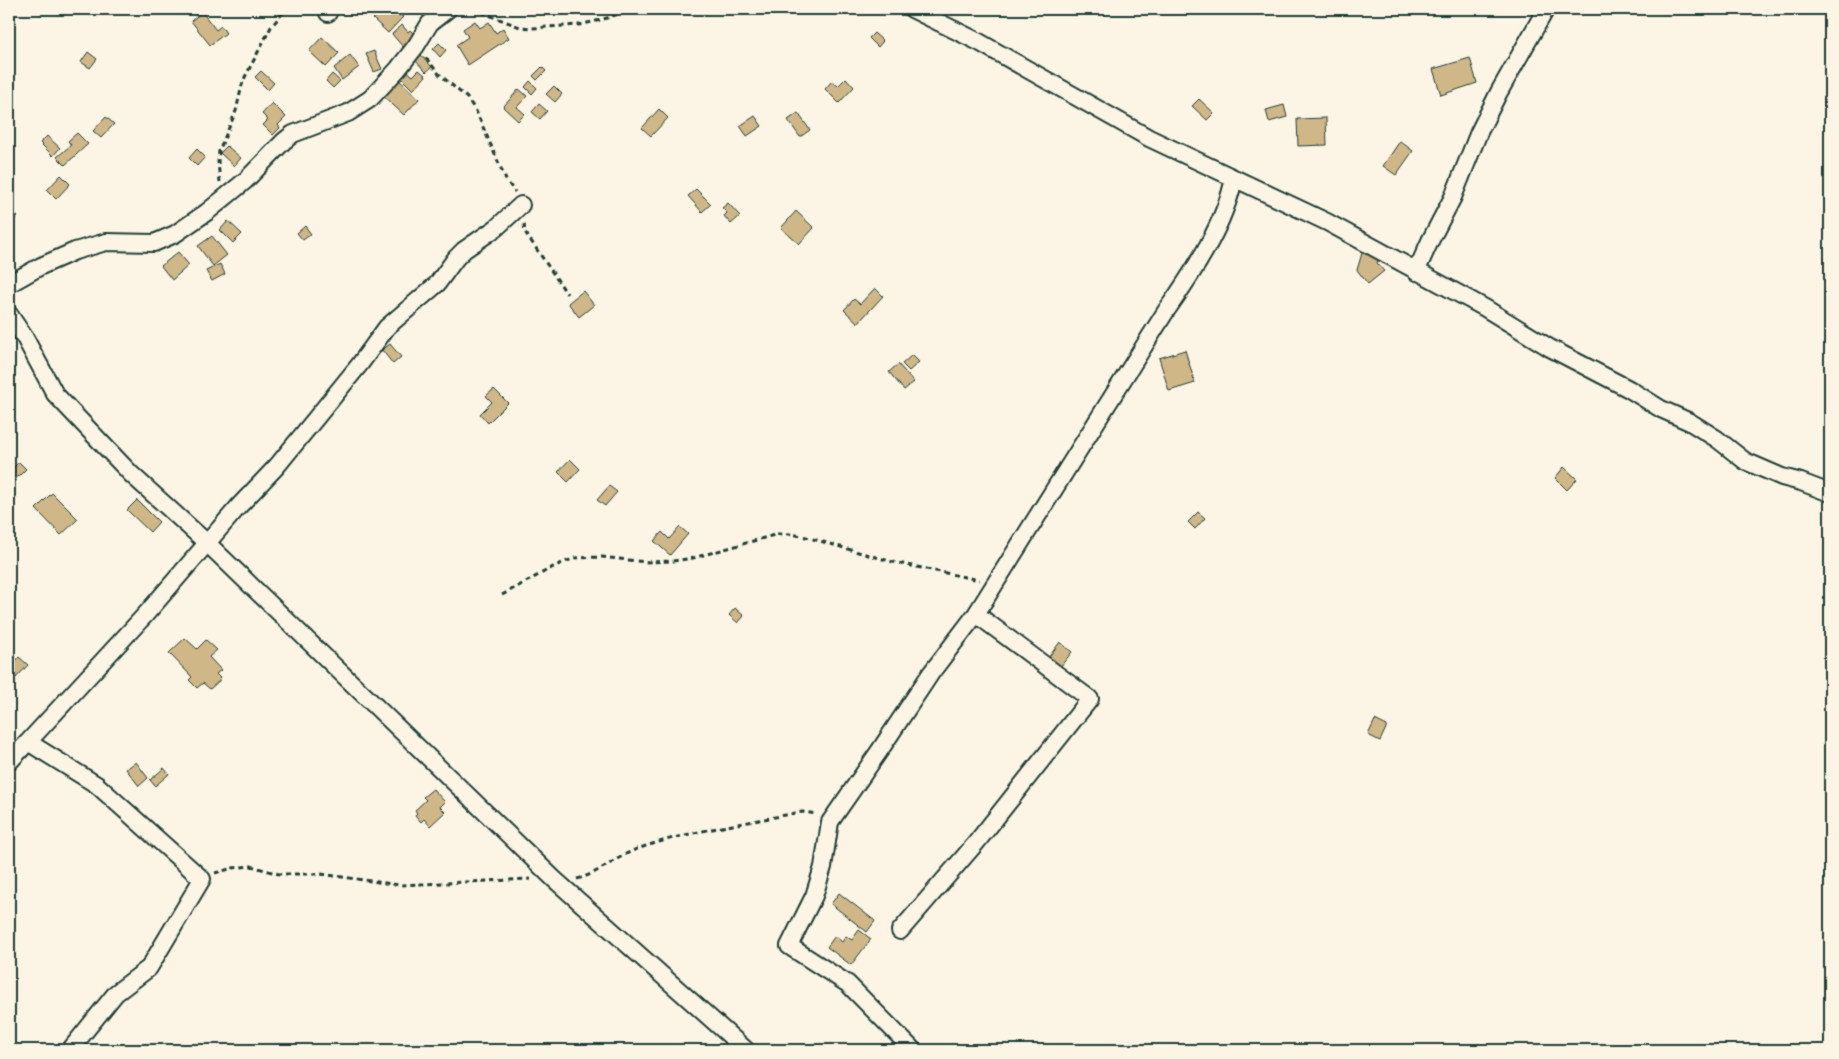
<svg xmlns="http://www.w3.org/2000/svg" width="1839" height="1059" viewBox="0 0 1839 1059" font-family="'Shantell Sans',sans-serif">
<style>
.building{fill:#d0b787;stroke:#1f3d34}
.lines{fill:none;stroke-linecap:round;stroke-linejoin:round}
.minor-casing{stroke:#1f3d34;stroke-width:20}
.path{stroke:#1f3d34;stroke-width:3;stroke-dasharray:5 4;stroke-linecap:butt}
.minor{stroke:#fcf5e5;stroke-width:16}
</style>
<rect width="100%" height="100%" fill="#fcf5e5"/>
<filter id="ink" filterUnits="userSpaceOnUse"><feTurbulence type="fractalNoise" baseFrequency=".02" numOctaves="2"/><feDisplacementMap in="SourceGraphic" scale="10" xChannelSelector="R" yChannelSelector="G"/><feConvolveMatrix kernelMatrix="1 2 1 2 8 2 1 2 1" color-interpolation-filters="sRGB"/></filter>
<g filter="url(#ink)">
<path class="building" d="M394,9L403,17L388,33L373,19L382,10L388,16Z
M202,12L216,30L221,26L226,33L210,45L191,21Z
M475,21L480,28L489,22L496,33L503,28L509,38L468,65L456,45L468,37L463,29Z
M402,25L408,32L410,30L416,36L403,47L392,34Z
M874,33L883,41L878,47L869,38Z
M322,37L339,53L326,67L309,51Z
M439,43L446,50L440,57L433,49Z
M374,51L382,69L374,72L366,54Z
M88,52L97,59L90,68L81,62Z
M419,53L432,67L426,72L414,59Z
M350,55L359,67L342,80L334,68Z
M1470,58L1477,83L1441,95L1433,69Z
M542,67L546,71L537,80L533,76Z
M405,69L413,76L419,70L426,76L413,90L399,76Z
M261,71L274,83L268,90L255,77Z
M332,74L340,81L333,88L326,81Z
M395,76L419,99L404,115L381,94Z
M846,78L854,87L839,103L825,89L832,81L838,86Z
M530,81L537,88L532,94L525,87Z
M554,86L562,94L555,102L546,94Z
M519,89L527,96L517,107L525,114L518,121L503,107Z
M1199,99L1214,113L1207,120L1192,106Z
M272,103L286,117L278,125L280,128L273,135L263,125L268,120L262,114Z
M539,104L547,111L540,119L532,112Z
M1284,105L1287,117L1269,122L1266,110Z
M659,109L668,118L651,136L642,128Z
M798,113L810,130L800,137L788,120Z
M755,116L762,126L747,136L740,126Z
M106,117L114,124L101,138L93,131Z
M1326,118L1327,145L1298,146L1297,119Z
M77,133L88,144L65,165L57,157L71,145L68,141Z
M47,136L60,148L53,156L40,143Z
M1400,141L1413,151L1396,175L1383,166Z
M227,146L241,158L234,166L220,153Z
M197,149L205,157L197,166L189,158Z
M61,175L70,184L56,199L47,190Z
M696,189L711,204L702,212L688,196Z
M728,203L740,216L731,224L724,216L727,213L722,208Z
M12,210L18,216L9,225V213Z
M796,211L814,228L799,244L781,228Z
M228,221L242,234L233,243L220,230Z
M305,226L311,234L303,240L297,233Z
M212,236L227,255L213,266L198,246Z
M178,252L189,265L172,280L161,266Z
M1362,253L1379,258L1377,263L1384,271L1368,284L1357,270Z
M220,264L225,274L212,281L206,271Z
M875,288L883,296L858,323L844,310L854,299L860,304Z
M583,291L594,305L579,317L568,303Z
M390,344L401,357L393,364L382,350Z
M1185,350L1195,383L1169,391L1159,358Z
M912,355L919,362L909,371L902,364Z
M898,364L914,382L904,390L889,372Z
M494,389L508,403L488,423L480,414L492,402L486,396Z
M570,459L580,469L568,482L558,472Z
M19,462L26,469L9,486V472Z
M1564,467L1577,479L1567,490L1555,478Z
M609,486L617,492L605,506L597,500Z
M52,493L78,519L61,535L36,509Z
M137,500L159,522L150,532L127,510Z
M1198,512L1205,518L1195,529L1188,522Z
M680,527L688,534L670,555L654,541L662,532L669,539Z
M735,608L744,616L738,623L729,615Z
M185,638L197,649L206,640L217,650L209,657L221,670L216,674L221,679L210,689L203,683L197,688L189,680L192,677L169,653Z
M1060,642L1072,652L1060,667L1048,658Z
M19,657L28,665L16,678L9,672V669Z
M1375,720L1387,726L1380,741L1368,735Z
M136,762L148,778L139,786L126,769Z
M164,768L169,774L155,786L150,780Z
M433,789L445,802L440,807L445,812L430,826L424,819L421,822L415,815L417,813L415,810L426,800L423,797Z
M839,893L875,921L867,932L831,904Z
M859,930L871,939L851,965L827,947L835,936L842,942L846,936L852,940Z"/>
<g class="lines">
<defs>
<path id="minor" d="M328,9V13
M912,9L979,42L1149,138L1327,222L1485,308L1550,348L1629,389L1661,409L1690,422L1717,439L1745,461L1782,477L1801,482L1830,493
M1416,272L1430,241L1453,197L1479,132L1499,92L1546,9
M9,284L41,266L75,251L106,242L154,243L175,234L207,212L245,181L284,141L293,134L348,113L370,99L398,69L416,46L430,23L448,9
M9,314L25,338L55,394L131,474L207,543L554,879L746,1050
M28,742L146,614L239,506L277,466L360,364L387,327L437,284L456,258L464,250L496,228L521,205
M9,762L28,742L97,785L202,879L149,968L116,993L70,1050
M900,931L976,843L1090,699L976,614
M913,1050L848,984L789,946L814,896L823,867L830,822L880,750L931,673L976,614L1166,311C1193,273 1225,224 1234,178"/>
</defs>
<use href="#minor" class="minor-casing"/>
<path class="path" d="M473,9L520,27L532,28L579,25L601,20L632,9
M426,58L439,74L467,98L476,111L506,180L515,192
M220,182L218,162L219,151L236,111L243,81L271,27L286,9
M524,224L525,232L567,294
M502,595L555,566L575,558L602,557L646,562L673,561L693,558L778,534H792L806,537L893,562L979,580
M215,873L233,868L251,866L279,874H321L400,885L531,879
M577,879C601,873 619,854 643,847C691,831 741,824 790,814L802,812L817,814"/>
<use href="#minor" class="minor"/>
</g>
</g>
<rect width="1839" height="1059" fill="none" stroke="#fcf5e5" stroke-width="30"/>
<rect x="15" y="15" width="1809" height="1029" fill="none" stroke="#1f3d34" stroke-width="2" filter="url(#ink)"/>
</svg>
